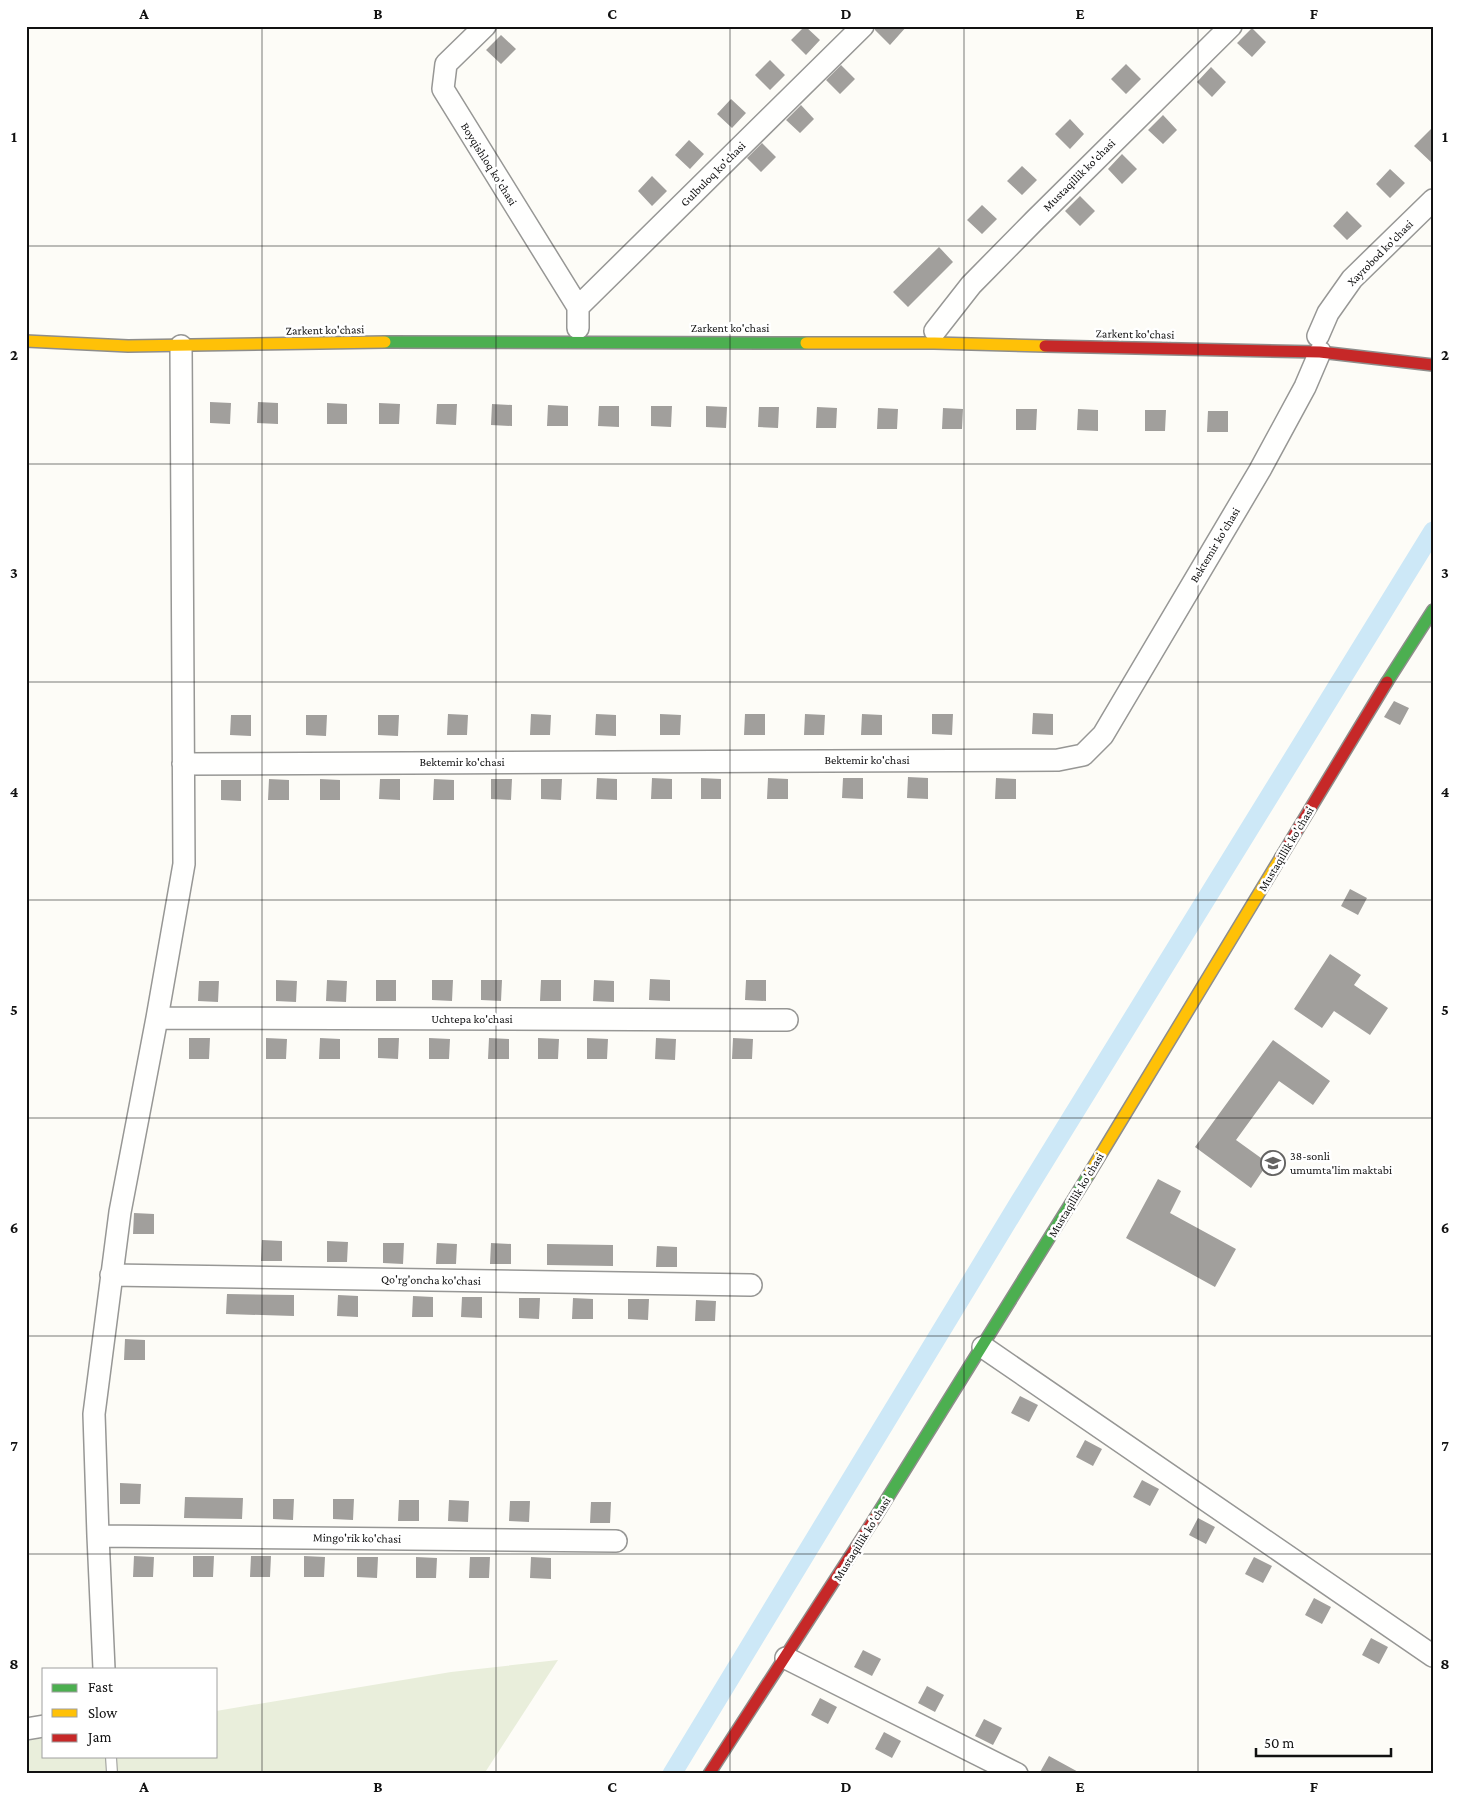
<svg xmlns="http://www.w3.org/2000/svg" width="1459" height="1800" viewBox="0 0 1459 1800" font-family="'Crimson Pro',serif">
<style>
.cemetery{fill:#e9eedb}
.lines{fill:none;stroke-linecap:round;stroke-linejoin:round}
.canal{stroke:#cde8f7;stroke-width:19}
.building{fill:#a19f9c}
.lane-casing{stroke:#979795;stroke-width:12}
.street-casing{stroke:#979795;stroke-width:24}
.fast-casing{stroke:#8e8d8b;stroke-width:14}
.slow-casing{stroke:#8e8d8b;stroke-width:14}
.jam-casing{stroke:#8e8d8b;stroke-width:14}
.lane{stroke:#fffffe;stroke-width:10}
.street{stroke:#fffffe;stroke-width:21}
.fast{stroke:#4caf50;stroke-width:11}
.slow{stroke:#ffc107;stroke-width:11}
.jam{stroke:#c62828;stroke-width:11}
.grid{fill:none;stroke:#111;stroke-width:1;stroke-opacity:0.55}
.labels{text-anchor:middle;stroke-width:5;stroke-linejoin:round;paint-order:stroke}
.street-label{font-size:12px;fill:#111;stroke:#fff}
.poi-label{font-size:12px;fill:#111;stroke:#fff;text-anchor:start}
.neatline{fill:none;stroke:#111;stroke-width:2}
.grid-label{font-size:16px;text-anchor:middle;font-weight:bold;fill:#111}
</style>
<rect width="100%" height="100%" fill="#fdfcf7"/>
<path class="cemetery" d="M558,1660L484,1774H26V1741L44,1738V1756H216V1711L451,1672Z"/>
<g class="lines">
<path class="canal" d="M672,1774L1020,1201L1433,531"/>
</g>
<path class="building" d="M805,26L820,40L806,55L791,40Z
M875,26H907L890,45L875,30Z
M1252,28L1266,42L1252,57L1237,43Z
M501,35L516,49L501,64L486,50Z
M770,60L785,75L770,90L755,75Z
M1126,64L1141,79L1126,94L1111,79Z
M841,65L855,79L840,94L826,80Z
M1211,67L1226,82L1212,97L1197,82Z
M731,99L746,113L732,128L717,114Z
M801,105L814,119L800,133L786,120Z
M1163,115L1177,130L1163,144L1148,130Z
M1070,119L1084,134L1070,149L1055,134Z
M1433,127V164L1414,146Z
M689,140L704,154L690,169L675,155Z
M762,143L776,157L761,172L747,158Z
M1122,154L1137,169L1122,184L1108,169Z
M1022,166L1037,180L1022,195L1007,181Z
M1390,169L1405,183L1390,198L1376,184Z
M652,176L667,191L652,206L638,191Z
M1080,196L1095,211L1080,226L1065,211Z
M982,205L997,219L982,234L967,220Z
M1347,211L1362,226L1347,240L1333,226Z
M939,247L953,262L908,307L893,292Z
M210,402L231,403L230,424L210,423Z
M258,402L278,403V424L257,423Z
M327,403L347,404V424H327Z
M379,403L400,404L399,424H379Z
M437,404H457L456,425L436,424Z
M492,404L512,405V426L491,425Z
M548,405L568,406V426H547Z
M599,406H619V427L598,426Z
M651,406H672L671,427L651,426Z
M706,406L727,407L726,428L706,427Z
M759,407H779L778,428L758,427Z
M817,407L837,408L836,428H816Z
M878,408L898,409L897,429H877Z
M943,408L963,409L962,429H942Z
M1016,409H1037L1036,430H1016Z
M1078,409L1098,410V431L1077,430Z
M1145,410H1166L1165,431H1145Z
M1208,411H1228V432H1207Z
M1394,701L1409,708L1400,725L1384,717Z
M1033,713L1053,714V735L1032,734Z
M448,714L468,715L467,735H447Z
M531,714L551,715L550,735H530Z
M596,714L616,715V736L595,735Z
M660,714L681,715L680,735H660Z
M745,714H765V735H744Z
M805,714L825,715L824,735H804Z
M862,714L882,715V735H861Z
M932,714H953L952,735L932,734Z
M231,715H251V736L230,735Z
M306,715H327L326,736L306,735Z
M378,715H399L398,736L378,735Z
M908,777L928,778V799L907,798Z
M597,778L617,779V800L596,799Z
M652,778L672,779V799H651Z
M701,778L721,779V799H701Z
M768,778L788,779V799H767Z
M843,778H863V799L842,798Z
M996,778L1016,779V799H995Z
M269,779L289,780V800H268Z
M320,779L340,780V800H320Z
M380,779H400V800L379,799Z
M434,779L454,780V800H433Z
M491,779H512L511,800L491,799Z
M541,779H562L561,800L541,799Z
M221,780H241V801L221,800Z
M1350,889L1367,898L1358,915L1341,906Z
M1330,954L1361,975L1354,985L1388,1008L1370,1035L1334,1011L1322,1028L1294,1009Z
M650,979L670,980V1001L649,1000Z
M276,980L297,981L296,1002L276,1001Z
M327,980L347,981L346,1002L326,1001Z
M376,980H396V1001H376Z
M432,980H453L452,1001L432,1000Z
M481,980H502L501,1001L481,1000Z
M541,980H561V1001H540Z
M594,980L614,981V1002L593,1001Z
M746,980H766V1001L745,1000Z
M199,981H219L218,1002L198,1001Z
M189,1038H210L209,1059H189Z
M266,1038L287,1039L286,1059H266Z
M320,1038L340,1039V1059H319Z
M378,1038H399L398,1059L378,1058Z
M429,1038L450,1039L449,1059H429Z
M489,1038L509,1039V1059H488Z
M538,1038L559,1039L558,1059H538Z
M587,1038L608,1039L607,1059H587Z
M656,1038L676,1039L675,1060L655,1059Z
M733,1038L753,1039L752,1059H732Z
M1273,1040L1330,1081L1313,1105L1279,1081L1236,1140L1268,1163L1251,1188L1195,1147Z
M1158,1179L1181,1191L1170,1213L1236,1249L1215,1287L1126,1238Z
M134,1213L154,1214V1234H133Z
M262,1240L282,1241V1261H261Z
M327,1241L348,1242L347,1262H327Z
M383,1243H404L403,1264L383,1263Z
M437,1243L457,1244L456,1264H436Z
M491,1243L511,1244V1264H490Z
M547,1244L613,1245V1266L547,1265Z
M657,1246L677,1247V1267H656Z
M227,1294L294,1295V1316L226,1314Z
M338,1295L358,1296V1317L337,1316Z
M413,1296L433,1297V1317H412Z
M462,1297H482V1318L461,1317Z
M519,1298H540L539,1319L519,1318Z
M573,1298L593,1299V1319H572Z
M628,1299H649L648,1320L628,1319Z
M696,1300L716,1301L715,1321H695Z
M125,1339L145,1340V1360H124Z
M1020,1396L1038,1405L1029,1422L1011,1413Z
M1085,1440L1102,1449L1093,1466L1076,1457Z
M1142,1480L1159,1489L1150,1506L1133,1497Z
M120,1483L141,1484L140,1504H120Z
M185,1497L243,1498L242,1519L184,1518Z
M273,1499H294L293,1520L273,1519Z
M333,1499H354L353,1520L333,1519Z
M399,1500H419V1521H398Z
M449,1500L469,1501L468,1522L448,1521Z
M510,1501H530L529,1522L509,1521Z
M591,1502H611L610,1523H590Z
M1198,1518L1215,1527L1206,1544L1189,1535Z
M134,1556L154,1557L153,1577H133Z
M193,1556H214L213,1577H193Z
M251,1556H271L270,1577H250Z
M304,1556L325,1557L324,1577H304Z
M357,1557H378L377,1578L357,1577Z
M416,1557L437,1558L436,1578H416Z
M470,1557H490L489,1578H469Z
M531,1557L551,1558V1579L530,1578Z
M1254,1557L1272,1566L1263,1583L1245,1574Z
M1314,1598L1331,1607L1322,1624L1305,1615Z
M1371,1638L1388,1647L1379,1664L1362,1655Z
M863,1650L881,1659L872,1676L854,1667Z
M927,1686L944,1695L935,1712L918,1703Z
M820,1698L837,1707L828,1724L811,1715Z
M984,1719L1002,1728L993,1745L975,1736Z
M884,1732L901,1741L892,1758L875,1749Z
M1049,1756L1082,1774H1039Z"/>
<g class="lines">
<defs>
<path id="lane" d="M111,1756L112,1774"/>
<path id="street" d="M485,26L446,64L443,89L578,307
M578,328V307L863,26
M935,331L971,285L1035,220L1231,26
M1318,336L1328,313L1352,279L1433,200
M183,764L1058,760L1083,755L1103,735L1260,470L1305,387L1320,352
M157,1018L787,1020
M111,1275L751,1285
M983,1347L1433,1656
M98,1536L616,1541
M786,1658L1017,1774
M104,1669L98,1536L94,1414L120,1212L157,1018L184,864L181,346
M26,1729L44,1726"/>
<path id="fast" d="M385,342L806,343
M1387,682L1433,610
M875,1518L1089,1174"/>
<path id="slow" d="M26,341L128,346L385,342
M806,343H934L1045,346
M1089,1174L1281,857"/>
<path id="jam" d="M1045,346L1320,352L1433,365
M1281,857L1387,682
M709,1774L875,1518"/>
</defs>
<use href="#lane" class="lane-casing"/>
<use href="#street" class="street-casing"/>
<use href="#fast" class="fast-casing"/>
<use href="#slow" class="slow-casing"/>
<use href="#jam" class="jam-casing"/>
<use href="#lane" class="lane"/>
<use href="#street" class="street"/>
<use href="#fast" class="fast"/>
<use href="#slow" class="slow"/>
<use href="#jam" class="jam"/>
</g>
<path class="grid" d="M262,26V1774M496,26V1774M730,26V1774M964,26V1774M1198,26V1774M26,246H1433M26,464H1433M26,682H1433M26,900H1433M26,1118H1433M26,1336H1433M26,1554H1433"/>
<defs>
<symbol id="school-ring" viewBox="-11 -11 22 22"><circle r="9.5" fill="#fff" stroke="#646362" stroke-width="1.5"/><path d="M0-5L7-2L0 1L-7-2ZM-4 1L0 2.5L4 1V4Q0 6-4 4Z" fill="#646362"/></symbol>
</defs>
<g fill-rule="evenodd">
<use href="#school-ring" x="1259" y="1149" width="28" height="28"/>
</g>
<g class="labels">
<g class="street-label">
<text transform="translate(489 164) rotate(58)" y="4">Boyqishloq ko'chasi</text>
<text transform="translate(713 174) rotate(-45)" y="4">Gulbuloq ko'chasi</text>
<text transform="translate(1079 175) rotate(-45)" y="4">Mustaqillik ko'chasi</text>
<text transform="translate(1380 253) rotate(-45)" y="4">Xayrobod ko'chasi</text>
<text x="730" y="332">Zarkent ko'chasi</text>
<text transform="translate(325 330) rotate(-1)" y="4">Zarkent ko'chasi</text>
<text transform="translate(1135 334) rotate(1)" y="4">Zarkent ko'chasi</text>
<text transform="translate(1215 545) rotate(-59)" y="4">Bektemir ko'chasi</text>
<text x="867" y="764">Bektemir ko'chasi</text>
<text x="462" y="766">Bektemir ko'chasi</text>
<text transform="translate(1286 849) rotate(-59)" y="4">Mustaqillik ko'chasi</text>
<text x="472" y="1023">Uchtepa ko'chasi</text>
<text transform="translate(1076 1195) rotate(-59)" y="4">Mustaqillik ko'chasi</text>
<text transform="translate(431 1280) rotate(1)" y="4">Qo'rg'oncha ko'chasi</text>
<text transform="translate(357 1538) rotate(1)" y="4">Mingo'rik ko'chasi</text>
<text transform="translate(862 1539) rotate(-58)" y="4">Mustaqillik ko'chasi</text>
</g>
<g class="poi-label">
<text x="1290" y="1160">38-sonli<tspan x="1290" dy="14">umumta'lim maktabi</tspan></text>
</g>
</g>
<rect width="1459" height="1800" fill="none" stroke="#ffffff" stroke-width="55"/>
<rect x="42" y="1668" width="175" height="90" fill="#ffffff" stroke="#a0a0a0"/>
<rect x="52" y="1684" width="25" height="8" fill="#4caf50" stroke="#a0a0a0"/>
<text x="88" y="1692" font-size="15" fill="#111111">Fast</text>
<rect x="52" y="1709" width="25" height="8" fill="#ffc107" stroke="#a0a0a0"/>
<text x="88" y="1718" font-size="15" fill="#111111">Slow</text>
<rect x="52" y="1734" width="25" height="8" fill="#c62828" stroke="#a0a0a0"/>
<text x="88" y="1742" font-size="15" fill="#111111">Jam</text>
<path d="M1256 1748v8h135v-8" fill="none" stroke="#111111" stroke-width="2.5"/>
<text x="1264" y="1748" font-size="15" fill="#111111" stroke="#ffffff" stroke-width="4" paint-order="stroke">50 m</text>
<rect x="28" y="28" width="1404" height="1744" class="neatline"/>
<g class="grid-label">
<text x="144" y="19">A</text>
<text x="378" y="19">B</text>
<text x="612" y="19">C</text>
<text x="846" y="19">D</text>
<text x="1080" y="19">E</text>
<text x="1314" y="19">F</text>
<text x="14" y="142">1</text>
<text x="1445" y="142">1</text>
<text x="14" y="360">2</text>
<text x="1445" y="360">2</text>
<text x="14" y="578">3</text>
<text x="1445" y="578">3</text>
<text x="14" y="797">4</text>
<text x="1445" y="797">4</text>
<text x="14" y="1015">5</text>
<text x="1445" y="1015">5</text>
<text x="14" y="1233">6</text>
<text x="1445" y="1233">6</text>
<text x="14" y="1451">7</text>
<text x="1445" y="1451">7</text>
<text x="14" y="1669">8</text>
<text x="1445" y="1669">8</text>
<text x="144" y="1792">A</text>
<text x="378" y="1792">B</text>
<text x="612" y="1792">C</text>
<text x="846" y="1792">D</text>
<text x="1080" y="1792">E</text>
<text x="1314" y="1792">F</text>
</g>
</svg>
